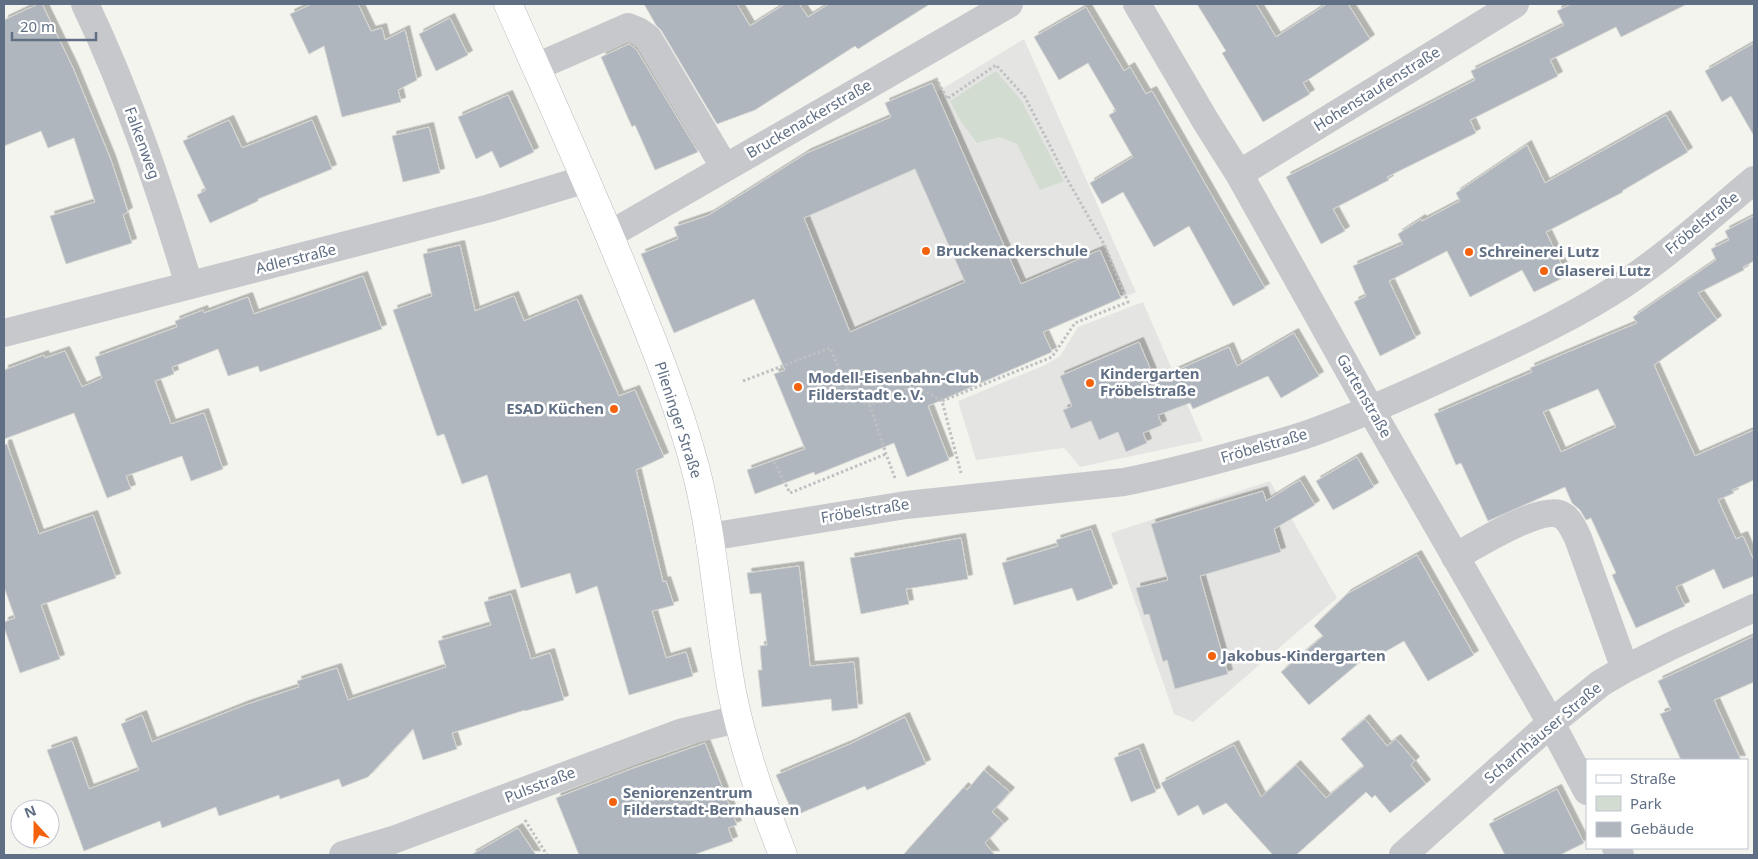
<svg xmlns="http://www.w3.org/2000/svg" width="1758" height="859" viewBox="0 0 1758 859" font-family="'Noto Sans',sans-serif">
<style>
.built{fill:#e4e5e3}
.green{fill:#d3dcd0}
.building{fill:#b0b6bd;stroke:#d5d5d2;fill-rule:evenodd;filter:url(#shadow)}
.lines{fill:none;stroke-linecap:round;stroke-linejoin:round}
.major-casing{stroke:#b8bbbf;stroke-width:29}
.path{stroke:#bec0c2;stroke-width:3;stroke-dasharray:2.5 2.5;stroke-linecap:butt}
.minor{stroke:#c6c8cc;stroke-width:28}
.major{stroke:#fff;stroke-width:28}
.poi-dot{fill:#f5620e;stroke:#fff;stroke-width:2}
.labels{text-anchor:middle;stroke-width:5;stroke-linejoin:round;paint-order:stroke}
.street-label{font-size:15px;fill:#606f84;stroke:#fff}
.poi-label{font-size:15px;font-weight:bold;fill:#606f84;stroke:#fff;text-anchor:start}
</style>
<defs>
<filter id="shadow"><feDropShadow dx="4.5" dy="-4.5" stdDeviation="0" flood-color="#0004"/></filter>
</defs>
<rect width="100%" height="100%" fill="#f4f4ef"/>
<path class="built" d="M1024,39L1136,292L1044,332L1052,352L963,391L788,336L773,342L716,211L807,153L890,117L885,103L932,83L937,92Z
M1143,302L1203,441L1080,467L1064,448L976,460L958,401L1045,365L1060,356L1078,327Z
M1270,481L1337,598L1193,722L1174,714L1111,533Z"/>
<path class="green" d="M996,71L1021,100L1064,181L1040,190L1017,144L999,137L977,143L960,120L950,101Z"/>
<path class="building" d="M38,4H42L73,68L111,160L128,212L123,215L132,243L66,264L50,216L95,202L74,138L48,148L41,131L4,146V20Z
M312,4H358L371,31L382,28L385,40L405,30L417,80L398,90L401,102L342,117L324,46L309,54L290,14Z
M644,4H737L750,26L785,4H799L808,17L829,4H930L858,49L855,46L755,110L717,124L661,30L656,25Z
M1197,4H1256L1276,37L1327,4H1348L1370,39L1303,83L1310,94L1263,122L1222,53L1226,51Z
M1571,4H1687L1621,37L1616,27L1550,60L1558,76L1470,120L1476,133L1387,177L1389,180L1333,209L1345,231L1321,244L1286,177L1475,80L1471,71L1564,25L1557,11Z
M1086,7L1124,71L1130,67L1146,94L1152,91L1265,288L1233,306L1189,226L1154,247L1123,192L1102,204L1090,183L1133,157L1109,115L1116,111L1088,63L1059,80L1034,37Z
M450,18L468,55L436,71L419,34Z
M1754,43V136L1731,96L1722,102L1705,71Z
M629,44L636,49L698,152L655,170L635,125L632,127L601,57Z
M932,83L1021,284L1100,250L1121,298L1043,332L1052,352L928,406L949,460L907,477L894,443L815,475L814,472L755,494L747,470L805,449L774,374L785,370L754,299L674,333L641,254L678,239L674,227L709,215L807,153L891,117L885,103ZM915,169L965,282L850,332L804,218Z
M508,95L534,152L500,168L492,151L476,159L458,117Z
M1666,115L1688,152L1622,191L1623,192L1546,232L1567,276L1534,292L1522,270L1470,297L1447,251L1389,281L1416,338L1380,356L1354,302L1366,296L1353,266L1403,244L1398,234L1421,219L1422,221L1460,201L1456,193L1527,145L1545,183Z
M229,120L242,148L312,120L332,169L258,199V201L210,223L197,195L206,190L183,141Z
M429,127L440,173L403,182L392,136Z
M1754,216V261L1743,267L1744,270L1698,293L1717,320L1654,365L1695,456L1754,430V480L1732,490L1734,493L1718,500L1736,539L1743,536L1754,561V576L1723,589L1714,569L1676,587L1685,606L1636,628L1612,575L1616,573L1591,518L1586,520L1580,510L1572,503L1565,487L1488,521L1461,463L1456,465L1434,414L1532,372L1530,368L1637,323L1633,317L1716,260L1711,249L1729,240L1725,231ZM1598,389L1616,427L1561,452L1543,412Z
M460,245L475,311L514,296L524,321L577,299L619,396L635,390L664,457L636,470L663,582L666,581L674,605L652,611L666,658L686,652L693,676L629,695L597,586L576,594L570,573L521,588L487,475L462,484L444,434L437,436L393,310L432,296L423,254Z
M363,276L382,329L260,372L258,366L228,376L218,349L172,367L174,374L155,381L171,424L204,413L223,469L191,481L182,456L126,476L131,489L107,498L74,413L4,439V370L44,355L45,358L65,351L82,387L102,378L95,357L177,327L175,321L203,310L204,313L248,297L254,314Z
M1294,333L1319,376L1281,398L1268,376L1193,409L1190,403L1158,415L1162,425L1143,433L1147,443L1126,452L1118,432L1099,440L1091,421L1071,429L1063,410L1072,406L1060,376L1139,342L1155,380L1229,347L1237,366Z
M7,444L39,534L93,515L116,578L41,605L60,659L20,673L4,627V622L15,618L4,587V445Z
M1357,457L1374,487L1333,510L1316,481Z
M1300,480L1315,505L1274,529L1281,552L1200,576L1228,674L1175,689L1167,660L1163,662L1149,614L1144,615L1136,588L1168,580L1151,524L1263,491L1266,501Z
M1091,529L1113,588L1077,601L1072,588L1014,605L1002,563L1058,546L1056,540Z
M961,538L968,579L906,589L909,604L861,614L850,558Z
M1417,555L1474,655L1428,681L1404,641L1369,661L1367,656L1309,705L1281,672L1323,636L1314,626L1347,594Z
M799,566L810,666L854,662L858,708L832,711L831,699L762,707L758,670H762L760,646L767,645L761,593L750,594L747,573Z
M511,594L531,659L550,653L564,700L525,711V710L452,733L457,749L423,760L413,729L368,777L342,787L339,779L280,799L279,795L219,816L216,807L162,828L160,821L84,851L47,750L72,741L89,789L139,770L121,724L142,715L152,742L245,705L299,687L297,681L337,668L348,700L446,667L438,641L491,625L484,602Z
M1754,636V682L1714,700L1741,760H1681L1660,714L1671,710L1658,681Z
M905,717L926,764L867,790L865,786L794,816L776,775L850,744Z
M1365,719L1387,746L1396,739L1415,761L1411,765L1426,784L1390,813L1375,795L1372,798L1366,792L1296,855H1273L1226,803L1203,815L1198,805L1178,816L1161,783L1234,745L1261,797L1296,765L1326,798L1364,766L1341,739Z
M705,743L737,825L728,828L733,841L693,855H579L556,798L631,769Z
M1139,748L1156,792L1131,802L1114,758Z
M984,770L1010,792L992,812L1004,823L985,843L995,855H903L964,787L967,790Z
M1557,789L1584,843L1560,855H1505L1489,824Z
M518,828L536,855H471Z"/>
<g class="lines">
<defs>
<path id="major" d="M508,4C550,99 593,193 632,290C654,344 676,399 692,456C714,532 717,613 732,692C743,748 762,802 783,855"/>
</defs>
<use href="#major" class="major-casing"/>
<path class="path" d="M936,78L947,99L996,65L1025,97L1066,177L1105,246L1128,302L1075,323L1052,357L942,401L961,473
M743,381L830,348L851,397L870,405
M774,462L790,493L886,454
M895,478L886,454L870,405L914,385L942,401
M525,820L547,855"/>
<path class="minor" d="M85,4C128,94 160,189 189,285
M1137,4L1205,120L1239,174L1371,410L1551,723L1587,791
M536,67L628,27L638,31L648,38L725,168
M1239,174L1515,4
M609,235L1009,4
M4,333L490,208L586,179
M709,537L906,505L1124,482C1164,474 1203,464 1242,453C1265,447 1288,441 1311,433C1366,413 1421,388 1474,363C1526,339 1577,315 1624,284C1670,253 1712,215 1754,180
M1455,557C1476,545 1538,507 1559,514C1569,517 1574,530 1578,538L1625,669
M1616,848L1620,855
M343,855L393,840L650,744L683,732L738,719
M1403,855L1551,723L1601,683L1625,669L1673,645L1754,608"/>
<use href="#major" class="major"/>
</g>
<g class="poi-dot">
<circle cx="926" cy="251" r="5"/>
<circle cx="1469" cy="252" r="5"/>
<circle cx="1544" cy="271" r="5"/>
<circle cx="1090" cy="383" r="5"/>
<circle cx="798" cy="387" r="5"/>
<circle cx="614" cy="409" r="5"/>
<circle cx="1212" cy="656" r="5"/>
<circle cx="613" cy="802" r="5"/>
</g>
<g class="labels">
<g class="street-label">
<text transform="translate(1377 89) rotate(-32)" y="5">Hohenstaufenstraße</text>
<text transform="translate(809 119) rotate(-30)" y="5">Bruckenackerstraße</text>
<text transform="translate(142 143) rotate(70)" y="5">Falkenweg</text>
<text transform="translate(1702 223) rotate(-39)" y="5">Fröbelstraße</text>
<text transform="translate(296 259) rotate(-14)" y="5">Adlerstraße</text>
<text transform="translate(1364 396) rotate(60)" y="5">Gartenstraße</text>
<text transform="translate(678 420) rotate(72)" y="5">Plieninger Straße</text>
<text transform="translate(1264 446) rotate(-16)" y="5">Fröbelstraße</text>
<text transform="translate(865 511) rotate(-9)" y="5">Fröbelstraße</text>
<text transform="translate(1543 733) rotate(-40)" y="5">Scharnhäuser Straße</text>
<text transform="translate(540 785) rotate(-21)" y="5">Pulsstraße</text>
</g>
<g class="poi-label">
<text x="936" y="256">Bruckenackerschule</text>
<text x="1479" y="257">Schreinerei Lutz</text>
<text x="1554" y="276">Glaserei Lutz</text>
<text x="1100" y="379">Kindergarten<tspan x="1100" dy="17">Fröbelstraße</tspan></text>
<text x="808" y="383">Modell-Eisenbahn-Club<tspan x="808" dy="17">Filderstadt e. V.</tspan></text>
<text x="604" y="414" text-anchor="end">ESAD Küchen</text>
<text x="1222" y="661">Jakobus-Kindergarten</text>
<text x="623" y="798">Seniorenzentrum<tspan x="623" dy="17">Filderstadt-Bernhausen</tspan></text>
</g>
</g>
<rect width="1758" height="859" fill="none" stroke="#606f84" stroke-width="10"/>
<rect x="1586" y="759" width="162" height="90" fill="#ffffff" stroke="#bfc5ce"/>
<rect x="1596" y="775" width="25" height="8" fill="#ffffff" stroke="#bfc5ce"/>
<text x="1630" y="784" font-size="15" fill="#606f84">Straße</text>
<rect x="1596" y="796" width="25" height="15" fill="#d3dcd0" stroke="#bfc5ce"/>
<text x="1630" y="809" font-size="15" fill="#606f84">Park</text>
<rect x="1596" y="822" width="25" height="15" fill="#b0b6bd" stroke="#bfc5ce"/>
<text x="1630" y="834" font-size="15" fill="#606f84">Gebäude</text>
<g transform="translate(35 824) rotate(339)"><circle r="24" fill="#ffffff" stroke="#bfc5ce"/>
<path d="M0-4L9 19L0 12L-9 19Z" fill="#f5620e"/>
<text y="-8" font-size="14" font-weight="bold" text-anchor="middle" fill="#606f84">N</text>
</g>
<path d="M12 32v8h84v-8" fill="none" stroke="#606f84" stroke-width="2.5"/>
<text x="20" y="32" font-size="15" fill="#606f84" stroke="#ffffff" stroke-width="4" paint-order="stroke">20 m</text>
</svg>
